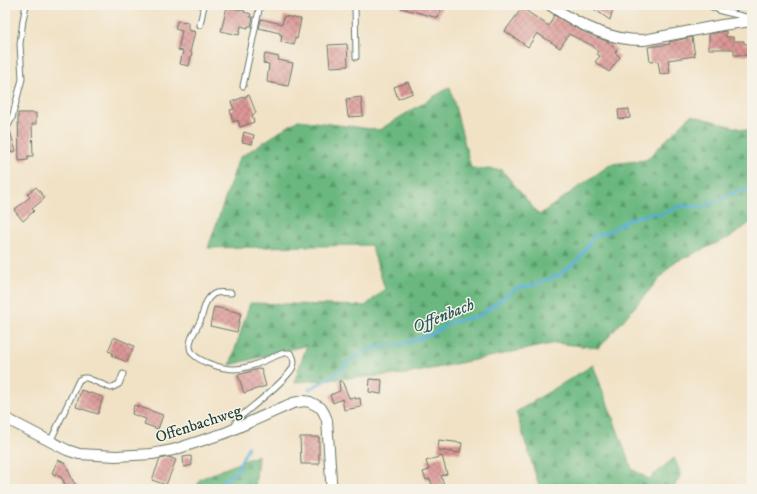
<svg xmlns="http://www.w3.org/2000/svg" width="757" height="494" viewBox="0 0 757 494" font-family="'IM FELL DW Pica',serif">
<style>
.forest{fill:url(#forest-firs);stroke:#457a5a}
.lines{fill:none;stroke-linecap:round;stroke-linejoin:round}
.stream{stroke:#54aed2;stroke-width:3}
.building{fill:url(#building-cross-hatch)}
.lane-casing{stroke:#687767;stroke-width:7}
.street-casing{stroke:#687767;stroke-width:12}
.lane{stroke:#fff;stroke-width:5}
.street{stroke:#fff;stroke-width:10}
.labels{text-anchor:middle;stroke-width:3;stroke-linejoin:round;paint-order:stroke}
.street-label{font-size:16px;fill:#1f3d34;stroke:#f7f3e8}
.water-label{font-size:17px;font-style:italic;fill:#2c595c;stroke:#f7f3e8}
</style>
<defs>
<pattern id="forest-firs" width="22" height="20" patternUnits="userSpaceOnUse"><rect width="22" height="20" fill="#6bb880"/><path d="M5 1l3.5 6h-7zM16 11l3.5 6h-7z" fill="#57976a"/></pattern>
<pattern id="building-cross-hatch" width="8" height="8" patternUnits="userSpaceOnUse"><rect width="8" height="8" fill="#db9695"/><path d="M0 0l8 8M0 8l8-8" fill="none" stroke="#b17c7a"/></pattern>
</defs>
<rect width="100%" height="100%" fill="#f7f3e8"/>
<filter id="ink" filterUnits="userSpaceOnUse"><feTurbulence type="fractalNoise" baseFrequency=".025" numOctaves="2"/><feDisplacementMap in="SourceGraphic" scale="8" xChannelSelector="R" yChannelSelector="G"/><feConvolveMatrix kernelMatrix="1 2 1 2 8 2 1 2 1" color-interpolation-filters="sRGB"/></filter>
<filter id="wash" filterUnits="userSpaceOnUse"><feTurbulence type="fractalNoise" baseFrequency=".012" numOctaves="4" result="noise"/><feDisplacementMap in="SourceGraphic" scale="16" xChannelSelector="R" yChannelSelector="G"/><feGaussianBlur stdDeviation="0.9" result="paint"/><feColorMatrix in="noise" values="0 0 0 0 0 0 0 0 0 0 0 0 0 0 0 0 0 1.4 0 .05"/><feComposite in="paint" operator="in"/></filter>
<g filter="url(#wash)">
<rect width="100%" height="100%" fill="#f1e2c6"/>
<path class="forest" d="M450,87L471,168L502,170L539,215L611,164L646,160L691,115L752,132V221L732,236L673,263L599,348L556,343L407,374L294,382L307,345L230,365L250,303L365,306L385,289L371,245L208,248L239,158L298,120L379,130Z
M593,365L632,469L649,479L674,458L681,474L673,489H540L516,412Z
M258,455L255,489H196L200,479Z"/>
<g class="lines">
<path class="stream" d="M309,389L340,372L347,363L368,349L406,343L434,333L451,322L479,316L517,288L534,285L559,275L578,260L595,235L607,233L628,220L650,213L662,214L680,206L704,207L735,192L745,191L752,187
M211,489L236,472L248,447"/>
</g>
<g id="blocks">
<path class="building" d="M402,5H442L438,18L401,8Z
M588,5H617L612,12L610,20Z
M227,7L245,11L244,12L251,14L250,17H253L251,26H248V28L241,26L239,35L221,31Z
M522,8L549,26L554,15L580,30L607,41L617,50L615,53L620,57L609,72L595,62L600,56L597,54L598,52L593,46L569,34L560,48L537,33L528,47L505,31Z
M284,16L301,19L297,39L295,38L294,45L281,42L282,35H280V33L259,28L261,19L282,24Z
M177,21L188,22V30L195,32L190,52L192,53L189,66L180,64L183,51L178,50L182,31L175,29Z
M726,31V37H733V41H744V44H752V55H734V49H709V34Z
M692,37L695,56L668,60L670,73L660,74L658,61L650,62L648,47L670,44L669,42Z
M347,44L348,66L330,67L328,45Z
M265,54L279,57L278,60L293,63L288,86L267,82L269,64L263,63Z
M408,82L413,93L398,99L394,87Z
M249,95L256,113L252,115L254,122L240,127L238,120L233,122L230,110L234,109L231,102Z
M361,97L363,116L348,117L346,99Z
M629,109L630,118L619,119L618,110Z
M18,113H36V124H32L33,156H28V160L19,161Z
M10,131L16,151L5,154V135L7,134Z
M244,132L254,135L252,144L242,142Z
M36,187L45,198L32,209L34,211L23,221L14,210L30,197L27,194Z
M214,307L241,313L237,332L210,326Z
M114,337L134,346L127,362L112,356L113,353L108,351Z
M261,368L266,386L244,393L238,375Z
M370,379L382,380L381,394L369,392Z
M339,381H342L349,398L355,397V399L360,398L361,407L344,410L342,399L333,403L330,395L340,391Z
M81,390L103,397L98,414L76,407Z
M134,405L163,415L158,429L144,424L146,419L132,414Z
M300,437H319V464H301Z
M439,440L462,443L460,453L438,450Z
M191,456L192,465L184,467L183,457Z
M442,456L447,474L441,476L444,485L433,488L430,479L426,480L423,472L429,470L426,461Z
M169,457L176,460L166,485L152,480L160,459Z
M58,460L65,463L74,483L82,489H67L62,478L52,473Z"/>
</g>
</g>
<g filter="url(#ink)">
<use href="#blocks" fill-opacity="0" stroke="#687767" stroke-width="1"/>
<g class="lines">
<defs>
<path id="lane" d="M355,5L356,57
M708,5L721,11L746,17L749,20
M200,25L204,5
M243,86L260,5
M5,131L12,118L22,79L20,44L23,20L26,5
M231,293C226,293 220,292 216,293C205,297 204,310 201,319C198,328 189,337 190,347C191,361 223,369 234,369C252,369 267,358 284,353H290C294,357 295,361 293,367C289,378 252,407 241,416L236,422L235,428
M50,442L79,380L83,378H87L111,388L119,384L123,374"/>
<path id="street" d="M550,5C577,24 611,41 644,40L722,25L752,21
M5,418L67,450L79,454L116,456L152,454L173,450L225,433L293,403L304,401L310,402L321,408L324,413L327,420L331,480L332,489"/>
</defs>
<use href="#lane" class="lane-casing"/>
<use href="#street" class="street-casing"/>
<use href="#lane" class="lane"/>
<use href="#street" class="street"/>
</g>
</g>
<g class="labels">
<g class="street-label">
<text transform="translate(198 423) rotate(-18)" y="6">Offenbachweg</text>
</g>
<g class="water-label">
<text transform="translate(443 315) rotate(-22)" y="6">Offenbach</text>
</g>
</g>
<rect width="757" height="494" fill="none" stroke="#f7f3e8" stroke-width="20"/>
</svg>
